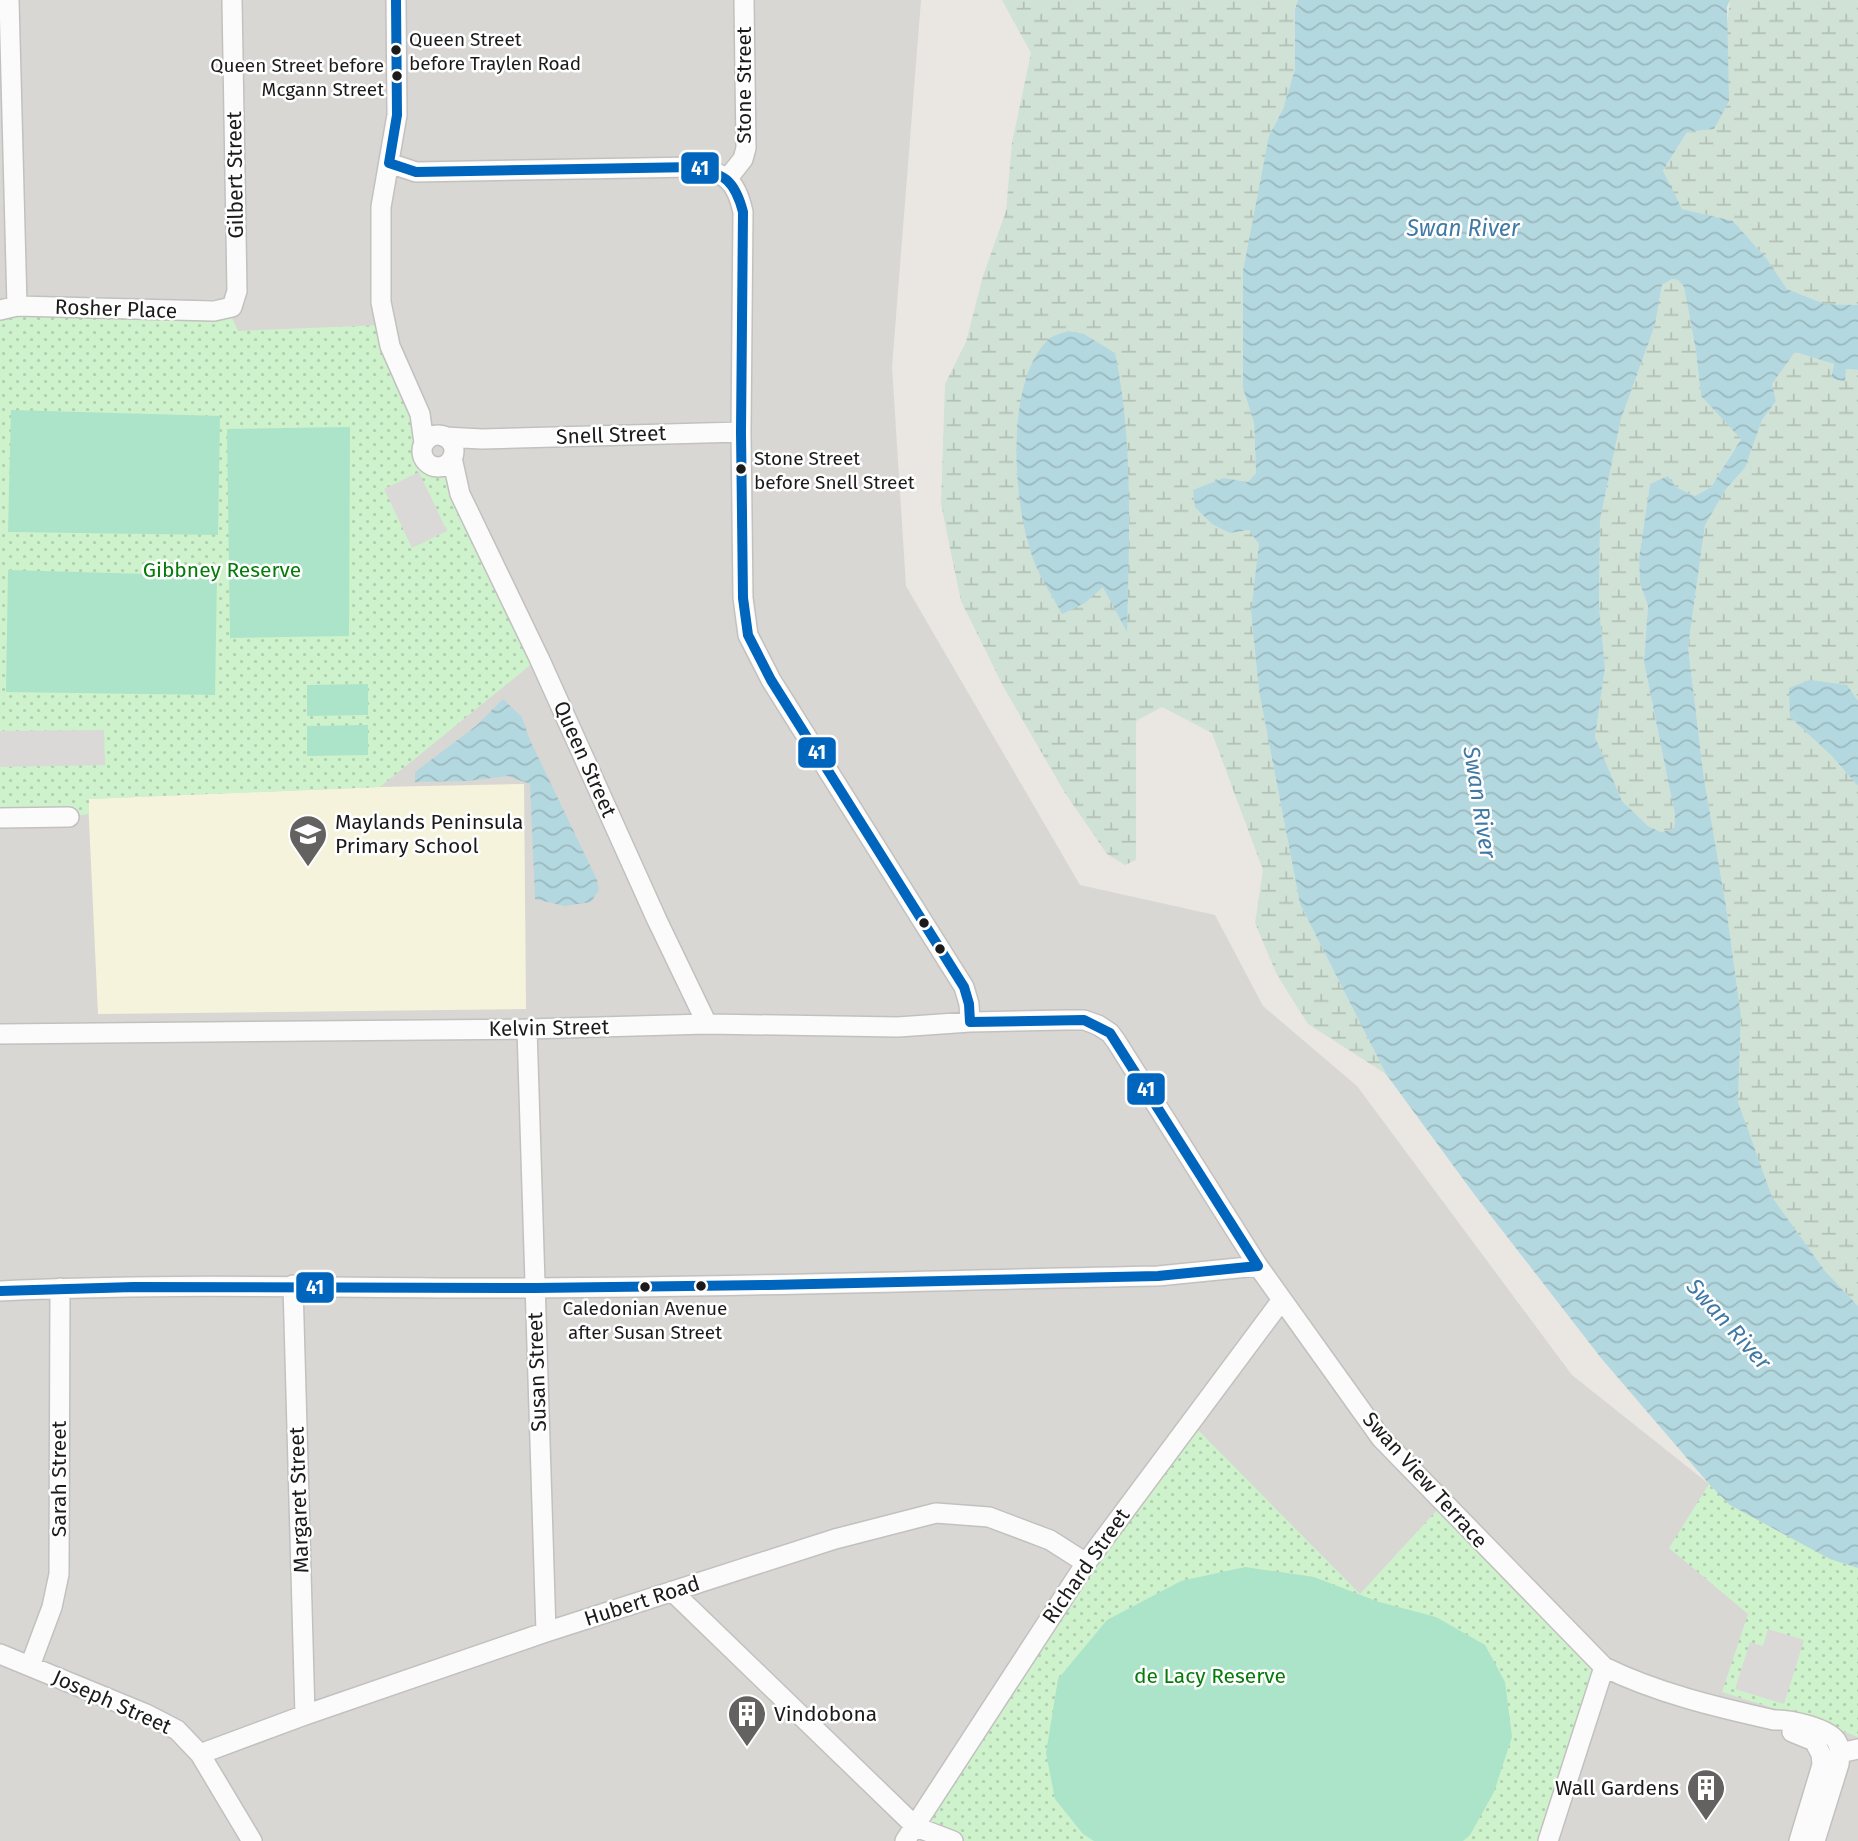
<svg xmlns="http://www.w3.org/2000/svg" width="1858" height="1841" viewBox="0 0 1858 1841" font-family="'Fira Sans',sans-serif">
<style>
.residential{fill:#d9d7d4}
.education{fill:#f6f3dc}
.wetland{fill:url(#wetland-marsh)}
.park{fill:url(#park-dots)}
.pitch{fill:#ace4c9}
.parking{fill:#dad9d7}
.water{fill:url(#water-waves);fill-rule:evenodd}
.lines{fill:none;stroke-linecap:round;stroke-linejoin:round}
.minor-casing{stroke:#c2c1bf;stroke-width:22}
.minor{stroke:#fcfbfb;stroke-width:19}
.bus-1-casing{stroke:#fff;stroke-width:16}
.bus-1{stroke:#0065bd;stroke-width:10}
.bus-dot{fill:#1b1b1b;stroke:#fff;stroke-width:2.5}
.labels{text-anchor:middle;stroke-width:5;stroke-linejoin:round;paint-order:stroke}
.bus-label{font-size:19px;fill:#1b1b1b;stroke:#fff;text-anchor:start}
.street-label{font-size:21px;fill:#1b1b1b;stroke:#fff}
.park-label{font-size:21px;fill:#067b0a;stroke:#fff}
.poi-label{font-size:21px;fill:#1b1b1b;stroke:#fff;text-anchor:start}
.water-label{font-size:23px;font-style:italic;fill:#4179a5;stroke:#fff}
.line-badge{stroke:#fff;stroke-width:2.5}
.badge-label{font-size:19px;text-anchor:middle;font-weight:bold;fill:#fff}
</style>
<defs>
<pattern id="wetland-marsh" width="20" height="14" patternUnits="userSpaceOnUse" patternTransform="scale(1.75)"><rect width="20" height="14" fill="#d0e1d5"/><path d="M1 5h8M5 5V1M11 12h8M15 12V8" fill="none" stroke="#b2c0b6"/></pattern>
<pattern id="park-dots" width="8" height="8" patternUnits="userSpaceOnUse" patternTransform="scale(1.75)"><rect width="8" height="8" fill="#cef2cc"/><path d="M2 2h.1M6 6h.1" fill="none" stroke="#b0cfaf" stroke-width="1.8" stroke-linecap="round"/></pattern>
<pattern id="water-waves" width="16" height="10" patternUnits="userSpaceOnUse" patternTransform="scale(1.75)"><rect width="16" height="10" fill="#b4d8df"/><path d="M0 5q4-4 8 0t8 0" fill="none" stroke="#9ab9bf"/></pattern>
</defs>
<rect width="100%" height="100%" fill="#eae7e2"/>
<path class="residential" d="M0,0H921L892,367L906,586L1080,885L1215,915L1263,1006L1357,1086L1572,1375L1709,1484L1730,1505L1830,1559L1858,1568V1841H0Z"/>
<path class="education" d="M524,784L526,1009L98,1014L88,799L380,787Z"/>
<path class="wetland" d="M1002,0H1298L1295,9V69L1283,109L1269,136L1243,388L1254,423L1256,473L1248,482L1224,478L1230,533L1249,530L1260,544L1251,612L1259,691L1300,904L1386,1074L1308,1024L1277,975L1255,923L1263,870L1212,733L1162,707L1136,721V860L1125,865L1107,854L1065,793L1003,686L961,601L941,504L945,384L966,342L983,276L1006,211L1012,143L1031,53Z
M1730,0H1858V305L1825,304L1787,289L1767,259L1733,221L1681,209L1663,172L1687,132L1714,129Z
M1672,279L1678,280L1684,287L1696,351L1701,396L1741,438L1711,487L1695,496L1676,487L1668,477L1650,484L1639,558L1640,583L1648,606L1644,662L1675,815L1674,829L1661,832L1648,826L1622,801L1595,737L1605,668L1599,606L1600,520L1621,419L1655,325L1662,285Z
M1795,352L1834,364L1831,378L1844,382L1846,369L1858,370V1306L1825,1271L1771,1197L1738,1102L1741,1016L1726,906L1704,779L1688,647L1705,525L1726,489L1745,468L1762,420L1776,401L1772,384Z"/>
<path class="park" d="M223,299L238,331L384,325L432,436L415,457L437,467L460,494L539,658L380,787L89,799V814L69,817L0,818V310L17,306Z
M1190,1422L1360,1594L1438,1509L1595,1670L1538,1841H953L916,1827Z
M1709,1484L1730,1505L1830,1559L1858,1568V1737L1821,1723L1722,1692L1748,1614L1669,1548Z"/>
<path class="pitch" d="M11,410L220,416L218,535L8,532Z
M350,427L349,636L230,638L227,429Z
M8,570L217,576L215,695L6,692Z
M368,684V715L307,716V685Z
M368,725V755L307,756V726Z
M1245,1567L1314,1577L1379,1602L1436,1617L1485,1645L1505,1682L1512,1737L1494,1792L1470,1835L1463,1841H1094L1083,1834L1055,1799L1046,1753L1058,1679L1107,1620L1181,1581Z"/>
<path class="parking" d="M419,472L447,531L412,548L384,489Z
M104,730L105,765L0,767V731Z
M1768,1629L1804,1640L1784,1704L1735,1689L1750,1642L1763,1646Z"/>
<path class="water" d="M1298,0H1730L1727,7L1729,101L1714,129L1687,132L1663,171L1682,209L1733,221L1767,259L1787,289L1825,304L1858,305V370L1846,369L1845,382L1831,378L1834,364L1795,352L1772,384L1776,401L1762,420L1745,468L1726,489L1705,525L1688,647L1704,779L1726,906L1741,1016L1738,1102L1772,1197L1825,1271L1858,1306V1568L1830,1559L1730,1505L1709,1484L1601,1358L1474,1194L1386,1074L1300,904L1259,691L1251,612L1259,544L1249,530L1230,533L1212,524L1195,507L1193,490L1224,478L1248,482L1256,473L1254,423L1243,388V271L1269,136L1283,109L1295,69V9ZM1672,279L1678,280L1684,287L1696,351L1701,396L1741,439L1711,487L1695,496L1676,487L1668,476L1650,484L1639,558L1640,583L1648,606L1644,662L1675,815L1674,829L1661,832L1648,826L1622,801L1595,737L1605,668L1599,606L1600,520L1621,419L1655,325L1662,285Z
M1068,331L1084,334L1115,353C1134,444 1129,540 1127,632L1103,587L1085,603L1062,614C1054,598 1043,583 1036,566C1013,513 1003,383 1048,340C1053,335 1061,334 1068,331Z
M1810,680L1847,685L1858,701V786L1832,756L1790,717L1789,688Z
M503,699L522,717L530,740L597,880L599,890L591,902L565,906L535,899L530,784L508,776L467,781L415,782V772L476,726Z"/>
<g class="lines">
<defs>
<path id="minor" d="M9,0L17,306
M396,0L397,115L381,207V302L390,346L420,414L424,443
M389,163L416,172L695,167C726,173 736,180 743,212L741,432L743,598L748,635L771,680L964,987L969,1004L970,1022
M728,178L743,159L746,148L744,0
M0,310L17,306L214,311L232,307L237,291L232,0
M422 451a16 16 0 1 1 32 0a16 16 0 1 1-32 0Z
M444,437L482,439L741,432
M452,458L460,494L539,658L657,920L707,1024
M0,818L69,817
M527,1029L546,1632
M0,1034L527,1029L707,1024L898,1027L970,1022L1066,1020H1084L1098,1025L1110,1033L1116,1041L1258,1266L1381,1438L1604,1667C1657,1693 1716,1707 1774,1720C1788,1719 1830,1728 1837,1742C1841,1749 1840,1757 1839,1764L1815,1841
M293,1285L305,1715
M0,1291C178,1282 357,1289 535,1288C743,1287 950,1280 1158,1276L1258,1266
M672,1591L916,1827L953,1841
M0,1654L146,1714L177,1730L200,1754L252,1841
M30,1666L52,1607L59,1574L60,1288
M1792,1732L1814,1741L1821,1754L1822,1765L1799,1841
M1840,1753L1858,1749
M200,1754L305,1715L546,1632L835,1539L936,1513L989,1517L1050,1540L1086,1563
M905,1841L1086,1563L1281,1301
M1548,1841L1604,1667"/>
</defs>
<use href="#minor" class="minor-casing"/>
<use href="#minor" class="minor"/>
<defs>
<path id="bus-1" d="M389,163L416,172L695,167C725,174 735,181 743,212L741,432L743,598L748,635L771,680L964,987L969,1004L970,1022
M389,163L397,115L396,0
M970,1022L1084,1020L1110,1033L1258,1266
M0,1291L134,1287L535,1288L769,1285L1158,1276L1258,1266"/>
</defs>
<use href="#bus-1" class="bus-1-casing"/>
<use href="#bus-1" class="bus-1"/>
</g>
<defs>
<symbol id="school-pin" viewBox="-11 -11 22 30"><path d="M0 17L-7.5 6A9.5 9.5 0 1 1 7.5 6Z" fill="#636261" stroke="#fff"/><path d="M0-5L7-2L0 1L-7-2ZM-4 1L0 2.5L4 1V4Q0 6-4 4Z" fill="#fff"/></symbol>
<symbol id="building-pin" viewBox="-11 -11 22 30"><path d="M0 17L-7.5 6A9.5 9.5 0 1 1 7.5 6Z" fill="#636261" stroke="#fff"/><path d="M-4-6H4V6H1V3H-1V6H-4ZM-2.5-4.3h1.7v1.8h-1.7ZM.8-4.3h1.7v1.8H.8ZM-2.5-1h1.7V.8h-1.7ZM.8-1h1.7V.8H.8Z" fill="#fff"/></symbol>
</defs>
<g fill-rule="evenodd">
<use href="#school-pin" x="286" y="812" width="44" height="60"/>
<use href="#building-pin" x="725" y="1692" width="44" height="60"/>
<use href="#building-pin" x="1684" y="1766" width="44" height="60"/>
</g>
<g class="bus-dot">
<circle cx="396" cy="50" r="6"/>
<circle cx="397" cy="76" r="6"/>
<circle cx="741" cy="469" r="6"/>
<circle cx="924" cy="923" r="6"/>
<circle cx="940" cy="949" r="6"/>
<circle cx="701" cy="1286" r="6"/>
<circle cx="645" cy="1287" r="6"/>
</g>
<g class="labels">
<g class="bus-label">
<text x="409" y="46">Queen Street<tspan x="409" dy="24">before Traylen Road</tspan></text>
<text x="384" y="72" text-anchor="end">Queen Street before<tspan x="384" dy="24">Mcgann Street</tspan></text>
<text x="754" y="465">Stone Street<tspan x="754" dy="24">before Snell Street</tspan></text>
<text x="645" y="1315" text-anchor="middle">Caledonian Avenue<tspan x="645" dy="24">after Susan Street</tspan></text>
</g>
<g class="street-label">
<text transform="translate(744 85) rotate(-90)" y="7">Stone Street</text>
<text transform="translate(235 175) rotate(-91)" y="7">Gilbert Street</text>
<text transform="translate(116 309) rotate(2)" y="7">Rosher Place</text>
<text transform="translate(611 435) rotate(-2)" y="7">Snell Street</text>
<text transform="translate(585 759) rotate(66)" y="7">Queen Street</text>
<text transform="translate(549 1028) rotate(-1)" y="7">Kelvin Street</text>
<text transform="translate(537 1372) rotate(-92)" y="7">Susan Street</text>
<text transform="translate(59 1479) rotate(-90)" y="7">Sarah Street</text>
<text transform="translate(1425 1480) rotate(48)" y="7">Swan View Terrace</text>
<text transform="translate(299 1500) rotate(-92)" y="7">Margaret Street</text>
<text transform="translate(1086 1566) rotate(-55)" y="7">Richard Street</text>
<text transform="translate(642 1601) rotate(-18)" y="7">Hubert Road</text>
<text transform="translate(112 1702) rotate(24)" y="7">Joseph Street</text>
</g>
<g class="park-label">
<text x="222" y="577">Gibbney Reserve</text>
<text x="1210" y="1683">de Lacy Reserve</text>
</g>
<g class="poi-label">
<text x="335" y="829">Maylands Peninsula<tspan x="335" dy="24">Primary School</tspan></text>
<text x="774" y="1721">Vindobona</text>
<text x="1679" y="1795" text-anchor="end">Wall Gardens</text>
</g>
<g class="water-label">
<text x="1463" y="236">Swan River</text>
<text transform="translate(1480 802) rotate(81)" y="8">Swan River</text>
<text transform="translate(1729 1324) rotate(48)" y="8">Swan River</text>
</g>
</g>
<g class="line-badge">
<rect x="680" y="151" width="40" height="34" rx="7" fill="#0065bd"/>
<rect x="797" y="736" width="40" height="33" rx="7" fill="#0065bd"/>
<rect x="1126" y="1072" width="40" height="34" rx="7" fill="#0065bd"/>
<rect x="295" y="1271" width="40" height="33" rx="7" fill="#0065bd"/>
</g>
<g class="badge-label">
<text x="700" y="175">41</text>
<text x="817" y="759">41</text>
<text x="1146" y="1096">41</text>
<text x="315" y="1294">41</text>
</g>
</svg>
